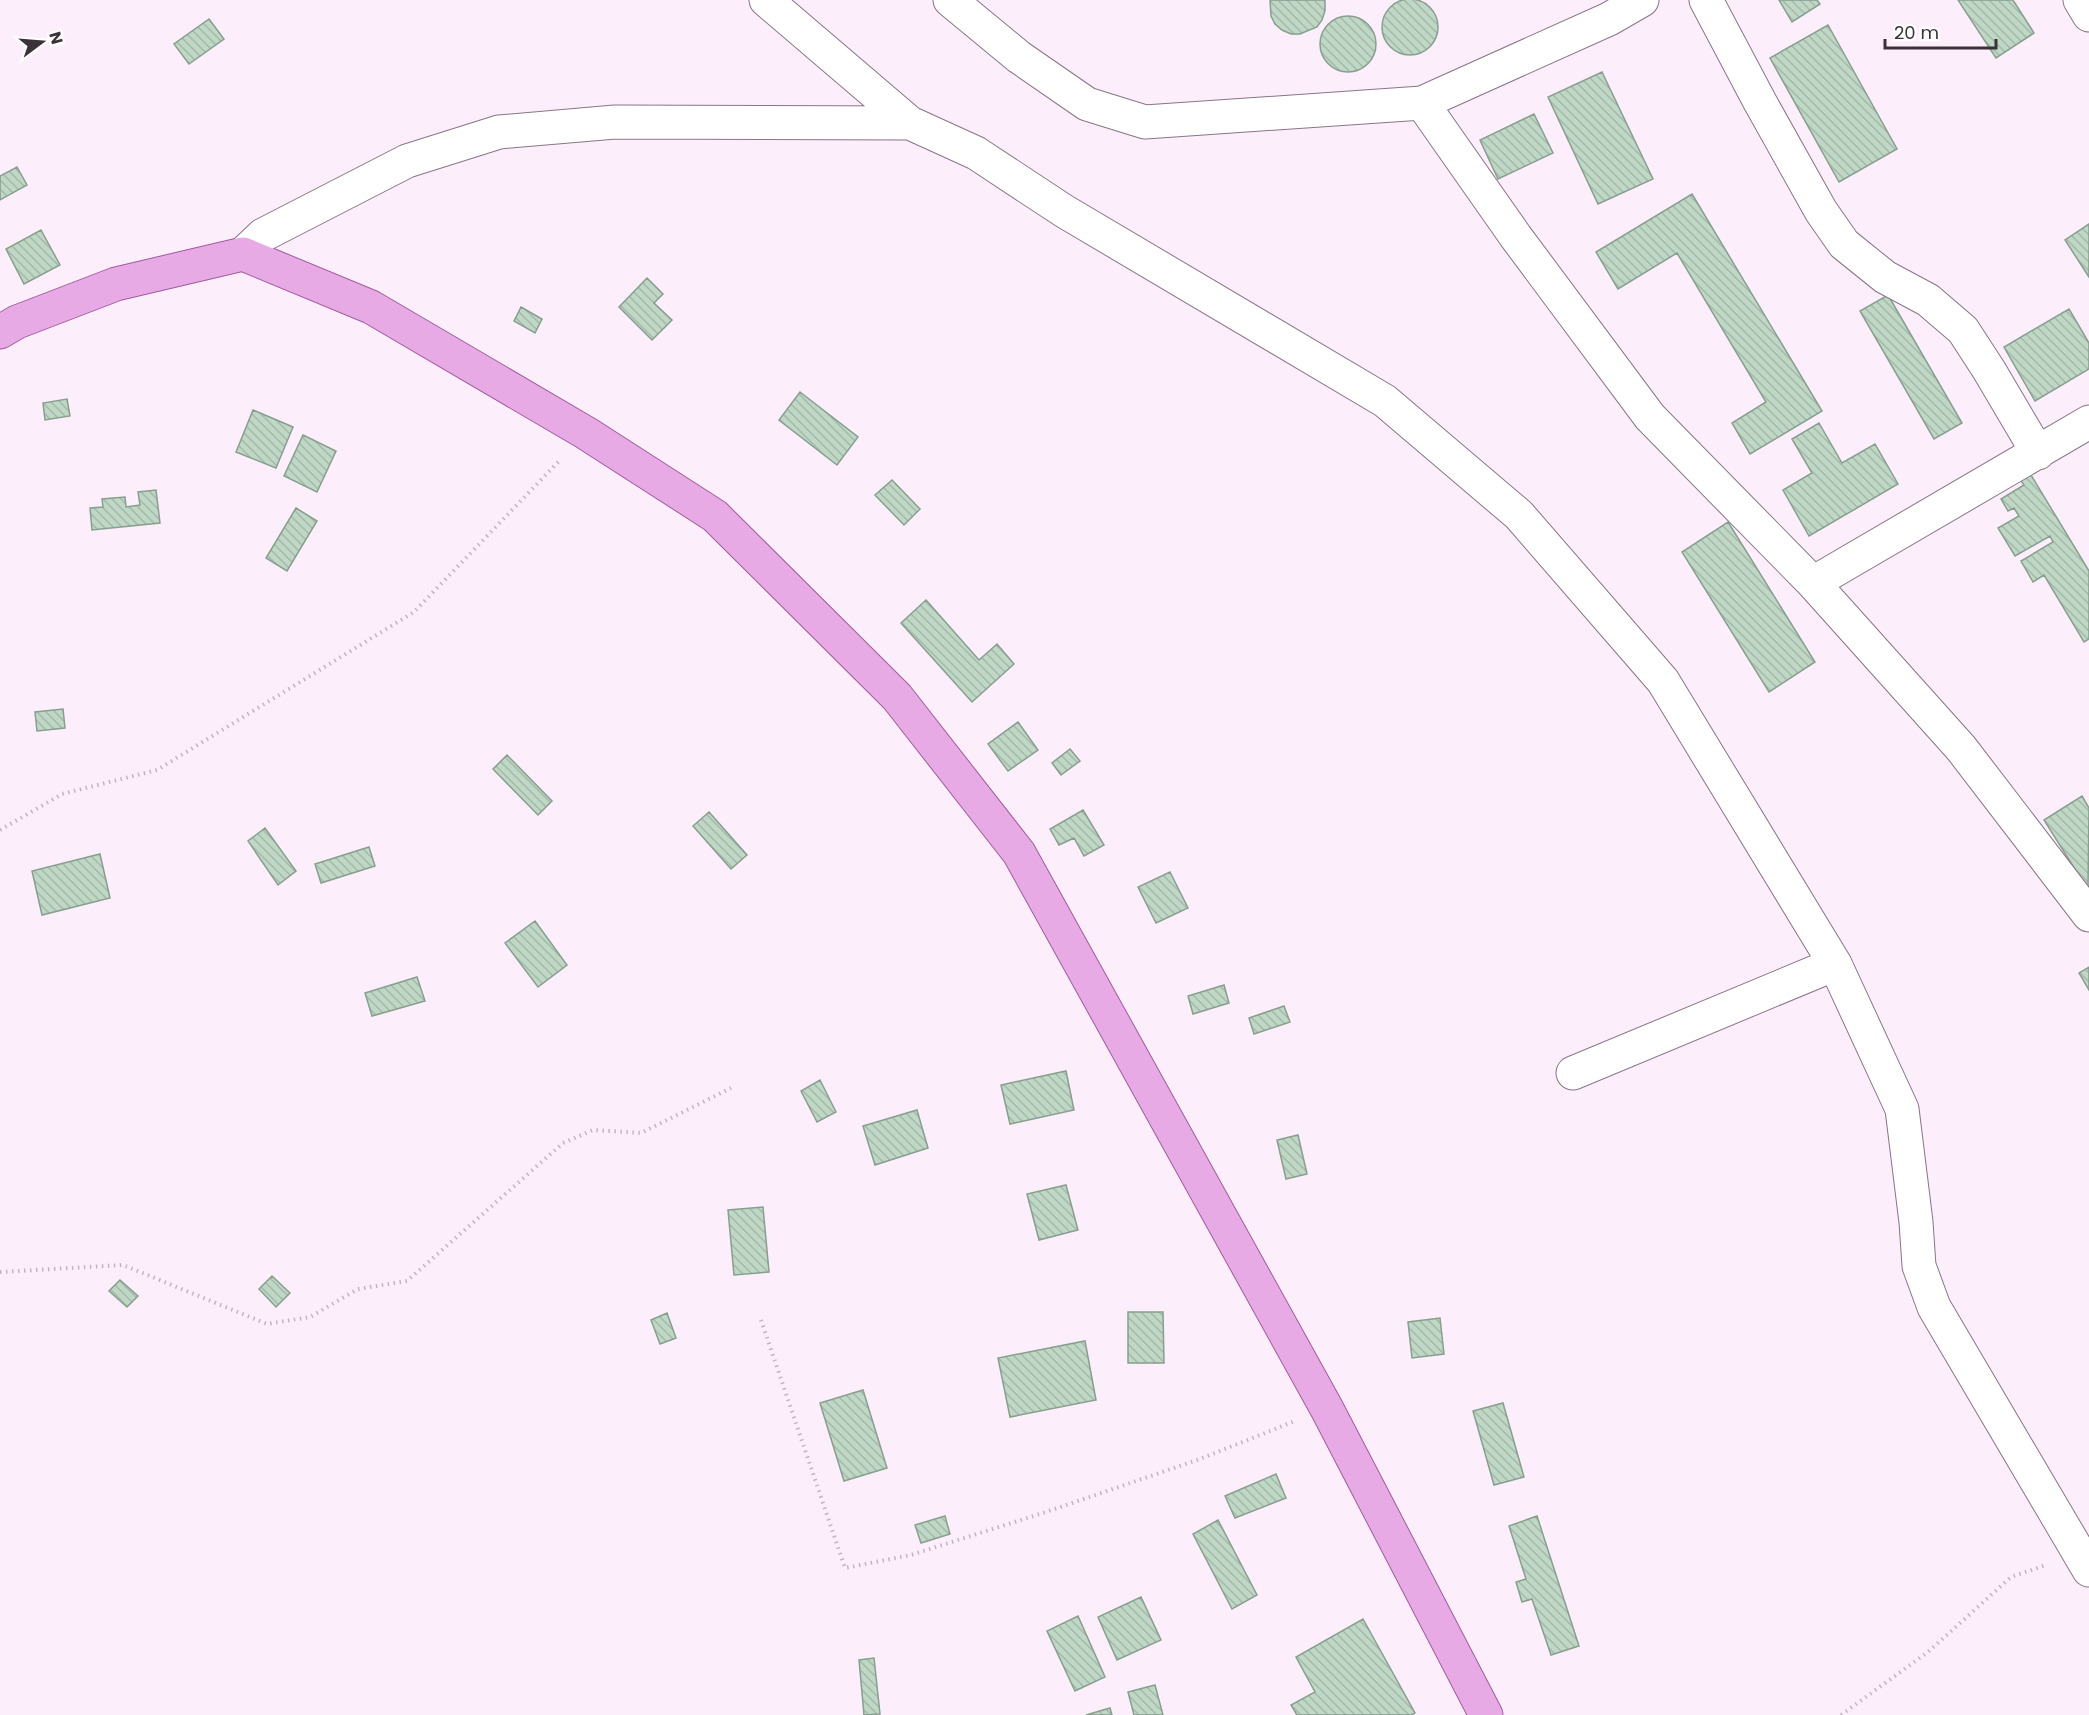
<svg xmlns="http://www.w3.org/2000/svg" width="2089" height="1715" viewBox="0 0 2089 1715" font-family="Poppins,sans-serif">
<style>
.building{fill:url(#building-back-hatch);stroke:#889f8e;stroke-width:1.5}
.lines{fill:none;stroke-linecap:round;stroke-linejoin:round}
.minor-casing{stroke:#897587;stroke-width:35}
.major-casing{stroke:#a15b9e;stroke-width:35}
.path{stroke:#c1b6c0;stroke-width:4;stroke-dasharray:1.5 4.5;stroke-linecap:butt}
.minor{stroke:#fff;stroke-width:33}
.major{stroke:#e8aae5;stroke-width:33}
</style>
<defs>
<pattern id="building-back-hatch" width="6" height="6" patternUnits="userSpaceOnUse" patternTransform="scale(1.5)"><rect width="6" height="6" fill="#bfd7c5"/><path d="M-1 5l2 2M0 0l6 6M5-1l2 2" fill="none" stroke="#a5b9aa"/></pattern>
</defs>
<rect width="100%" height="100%" fill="#fceffb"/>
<path class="building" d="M1382 27a28 28 0 1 1 56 0a28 28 0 1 1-56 0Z
M1270,0H1325V11L1322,20L1317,27L1300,34H1291L1282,30L1275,24L1271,16Z
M1779,0H1817L1820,4L1792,22Z
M1958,0H2013L2034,33L1996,58Z
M1320 44a28 28 0 1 1 56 0a28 28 0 1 1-56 0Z
M209,19L224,39L189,64L174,44Z
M1828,25L1897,149L1839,182L1770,58Z
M1602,72L1653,179L1598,204L1548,97Z
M1534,114L1553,153L1498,179L1480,140Z
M17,167L27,185L0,200V176Z
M1692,194L1822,411L1750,454L1732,423L1766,402L1677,253L1618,289L1596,252Z
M2089,224V277L2065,240Z
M41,230L60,265L24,284L6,249Z
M647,278L663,294L654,303L672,320L652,340L619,307Z
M1888,295L1962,423L1934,439L1860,311Z
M521,307L542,319L535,333L514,321Z
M2069,309L2089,343V369L2035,401L2004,347Z
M800,392L858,437L837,465L779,420Z
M67,399L70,416L45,420L43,403Z
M253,410L293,427L276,468L236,452Z
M1819,423L1842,463L1875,444L1898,484L1809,536L1783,490L1812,473L1792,439Z
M303,435L336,451L317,492L284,476Z
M2028,470L2089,571V639L2084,642L2044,575L2033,582L2021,561L2053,542L2050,536L2015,556L1998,528L2019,516L2014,508L2008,511L2001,499L2024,485L2018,477Z
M892,480L920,509L904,525L875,495Z
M156,490L160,523L92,530L90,508L103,507L102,499L125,497L126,507L140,505L138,492Z
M296,508L317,521L287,571L266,558Z
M1728,522L1815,662L1769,692L1682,552Z
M926,600L979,660L997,644L1014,664L972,702L901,623Z
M63,709L65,728L37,731L35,712Z
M1018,722L1038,750L1008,771L988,744Z
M1070,749L1080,761L1061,775L1052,763Z
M507,755L552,801L538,815L493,769Z
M2082,796L2089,808L2088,890L2044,820Z
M1083,810L1104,845L1084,856L1074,838L1059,845L1050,829Z
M709,812L747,855L731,869L693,826Z
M265,828L296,871L278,885L248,841Z
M369,847L375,866L321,883L315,864Z
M100,854L110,898L42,915L32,871Z
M1170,872L1188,908L1156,923L1138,887Z
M535,921L567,965L538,987L505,943Z
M2089,967V990L2079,973Z
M417,977L425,1001L372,1016L365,993Z
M1224,985L1229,1003L1193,1014L1188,996Z
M1284,1006L1290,1022L1254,1034L1249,1018Z
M1066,1071L1074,1110L1010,1124L1001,1085Z
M820,1080L836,1112L817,1122L801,1091Z
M917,1110L928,1148L875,1165L863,1126Z
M1298,1135L1307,1174L1286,1179L1277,1140Z
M1066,1185L1078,1230L1039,1240L1027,1194Z
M763,1207L769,1272L734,1275L728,1210Z
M272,1276L290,1293L276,1307L259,1289Z
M120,1280L138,1296L127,1307L109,1291Z
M1128,1312H1163L1164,1363H1128Z
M667,1313L676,1338L660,1344L651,1320Z
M1440,1318L1444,1354L1412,1358L1408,1322Z
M1085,1341L1096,1400L1010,1417L998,1358Z
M863,1390L887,1468L844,1481L820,1403Z
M1503,1403L1524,1477L1494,1485L1473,1411Z
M1276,1474L1286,1498L1235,1518L1225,1496Z
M945,1516L950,1534L921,1543L915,1525Z
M1537,1516L1579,1646L1551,1655L1532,1599L1522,1602L1516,1582L1526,1579L1509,1526Z
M1218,1520L1257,1595L1232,1609L1193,1534Z
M1141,1597L1161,1640L1117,1660L1098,1617Z
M1078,1616L1105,1677L1075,1691L1047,1631Z
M1363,1619L1415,1713L1411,1715H1297L1291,1705L1315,1692L1296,1657Z
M874,1658L880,1714L864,1715L859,1660Z
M1155,1685L1163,1715H1134L1128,1692Z
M1110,1708L1112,1715H1086Z"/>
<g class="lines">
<defs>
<path id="minor" d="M766,0L910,123
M950,0L1019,57L1087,104L1145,122L1422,103L1609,19L1642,0
M1706,0L1760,102L1821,211L1844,244L1885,277L1928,300L1963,330L1989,370L2038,453
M2080,0L2089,15
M1422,103L1516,237L1650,417L1813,583L1961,748L2089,915
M243,254L263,235L407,161L499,132L615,122L910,123L976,153L1064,211L1385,401L1519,515L1663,681L1835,964L1902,1109L1916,1222L1919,1266L1934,1307L2089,1570
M1813,583L2089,422
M1573,1073L1835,964"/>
<path id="major" d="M0,332L17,322L116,284L243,254L371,307L586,433L715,516L897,697L1019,853L1327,1409L1486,1715"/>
</defs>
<use href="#minor" class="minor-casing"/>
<use href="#major" class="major-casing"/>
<path class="path" d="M0,830L62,794L157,770L414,612L561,459
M0,1272L123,1265L267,1324L310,1317L358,1289L407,1281L563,1143L593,1130L641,1133L731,1088
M761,1320L845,1568L911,1555L1046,1512L1200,1459L1295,1421
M1841,1715L1928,1652L2011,1577L2046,1565"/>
<use href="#minor" class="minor"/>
<use href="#major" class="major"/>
</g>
<g transform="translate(42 42) rotate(74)" stroke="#ffffff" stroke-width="4.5" paint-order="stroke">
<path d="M0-4.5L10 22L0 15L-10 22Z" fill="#3a3139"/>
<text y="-9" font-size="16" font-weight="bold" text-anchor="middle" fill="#3a3139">N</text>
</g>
<path d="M1885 39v9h111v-9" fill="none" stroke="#3a3139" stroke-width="3"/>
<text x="1894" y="39" font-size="18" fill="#3a3139" stroke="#ffffff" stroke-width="4.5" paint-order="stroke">20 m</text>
</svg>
